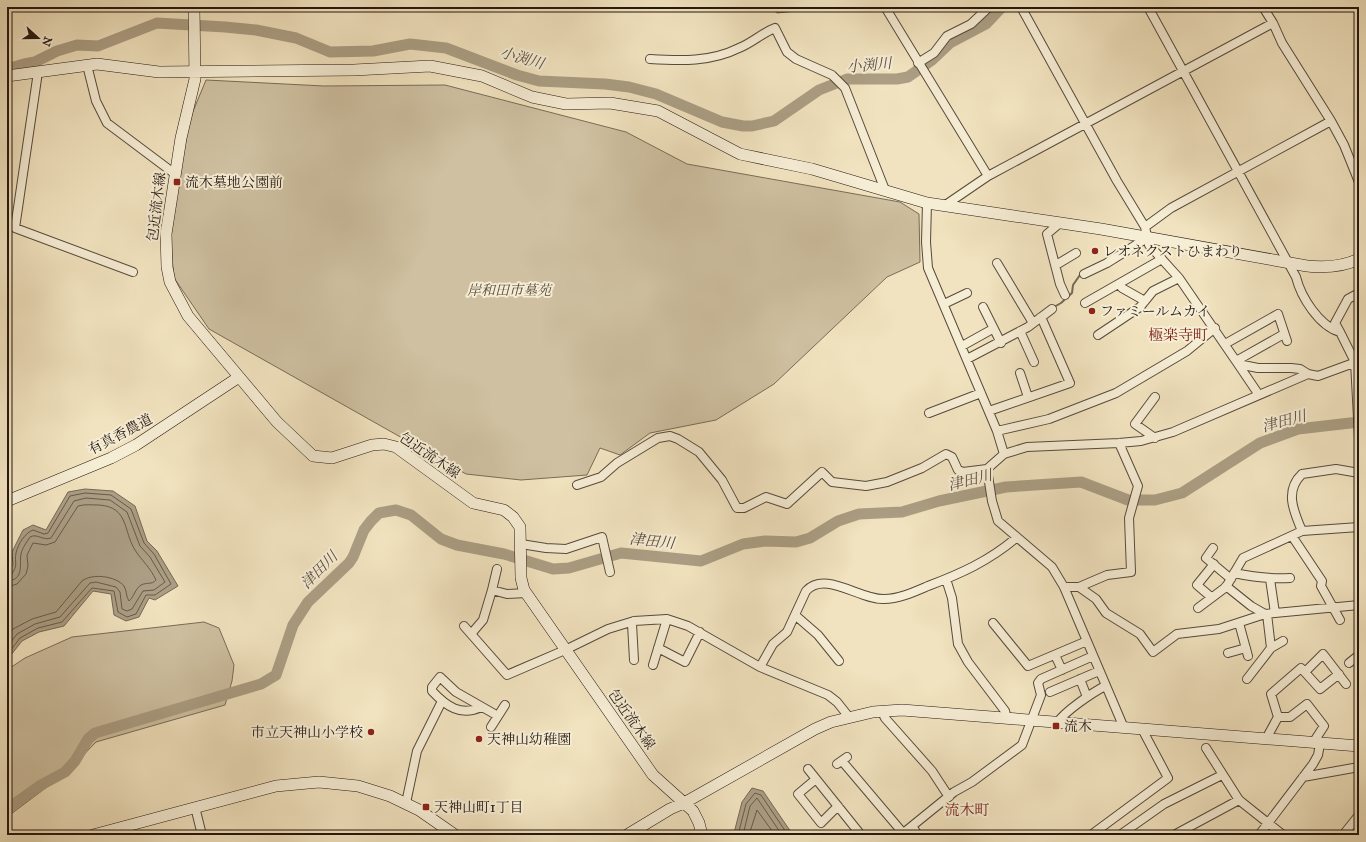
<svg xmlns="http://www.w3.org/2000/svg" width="1366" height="842" viewBox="0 0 1366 842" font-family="'IM FELL Great Primer','Noto Serif JP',serif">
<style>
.green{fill:#cec0a1;stroke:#796c58}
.water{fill:#ab9e84;stroke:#756856}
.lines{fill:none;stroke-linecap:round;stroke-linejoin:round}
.shore{stroke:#685a4a;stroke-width:1}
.stream{stroke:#756856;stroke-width:2}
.river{stroke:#ab9e84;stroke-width:11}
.street-casing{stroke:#574a3c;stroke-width:10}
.secondary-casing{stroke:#241710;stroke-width:12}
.street{stroke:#f6edd5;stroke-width:8}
.secondary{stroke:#f6edd5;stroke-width:11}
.poi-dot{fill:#8f2418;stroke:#f6edd5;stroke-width:1.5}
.labels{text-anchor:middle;stroke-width:4;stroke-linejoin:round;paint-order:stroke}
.poi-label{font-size:14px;fill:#241710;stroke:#f6edd5;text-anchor:start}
.street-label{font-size:14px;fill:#241710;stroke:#f6edd5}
.park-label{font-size:14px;font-style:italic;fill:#574a3c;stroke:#f6edd5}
.water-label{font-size:15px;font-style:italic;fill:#5a4d3e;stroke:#f6edd5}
.neighbourhood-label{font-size:15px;fill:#7a1f14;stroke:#f6edd5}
</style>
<rect width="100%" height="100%" fill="#f1e3bf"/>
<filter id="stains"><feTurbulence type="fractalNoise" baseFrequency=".005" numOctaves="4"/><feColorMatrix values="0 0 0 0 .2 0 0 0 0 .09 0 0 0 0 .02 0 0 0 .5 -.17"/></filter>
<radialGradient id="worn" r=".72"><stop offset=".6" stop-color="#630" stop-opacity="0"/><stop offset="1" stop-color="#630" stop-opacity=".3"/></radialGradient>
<path class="green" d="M206,80L324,86L445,85L626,132L687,164L900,202L919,214L920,262L887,277L774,384L716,420L650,433L620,455L600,448L587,475L521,480L466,474L209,329L174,278L170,235L189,121Z
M204,622L219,628L234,665L232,681L225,705L96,742L67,772L7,817V670L25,658L72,637Z"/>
<path class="water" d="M770,7H805L796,11L777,13Z
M85,489L113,491L135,506L147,541L157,551L178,586L155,600L149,598L139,617L126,621L114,615L111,594L93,591L64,626L39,632L22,641L7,660V574L13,565L12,552L23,530L33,525L46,530L68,492Z
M752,788L763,791L793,835H731L734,833L742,802Z"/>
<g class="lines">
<path class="shore" d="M7,576L11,575C19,564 14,564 16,553C18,544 25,533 33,530L44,534L48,533L70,496L85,493L111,495L131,509L144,543L154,554L171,584L155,595H146L136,614L127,617L118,612L114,591L92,588L62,622L38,628L20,638L7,655
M7,581C25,580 19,564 21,554C22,548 27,542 30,537C37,533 43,541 51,538L74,501L86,498L110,500L127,512L140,546L150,557L165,582L154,590L143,591L132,609L127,611L122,609L120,592L116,587L96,582L90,583L60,617L35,624L17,634L7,647
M7,587L17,584L26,574L28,566L27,555L33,543L46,545L55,542L78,506C85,504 92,505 99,505C129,507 123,531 135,550C142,561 150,567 156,580C152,585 147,582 141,585C135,589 134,597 129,601C126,597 127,591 124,586C116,576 92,573 82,581L56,612L32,619L13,629L7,637
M738,835L746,804L755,793L761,795L788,835
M743,835L750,806L757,798L782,835
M749,835L757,810L775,835"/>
<path class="stream" d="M1054,307L1061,303L1072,293L1073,285L1082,272"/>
<path class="river" d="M7,69L24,64L35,62L57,51L77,45L98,46L157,23L225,27L256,30L296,38L330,52L373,51L410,44L446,48L517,75L539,81L605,84L629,87L656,94L722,122L743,126H752L774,121L819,90L847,79H897L908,77L932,60L950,43L986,24L1002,7
M7,809L41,785L65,772L75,761L88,739L95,733L261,684L276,675L293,625L308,602L349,563L353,557L364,530L371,521L379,513L396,510L411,515L441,539L457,545L504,554L553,569L569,568L621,553L701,561L743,544L765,541L796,542L810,538L838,521L859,514L902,512L939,501L1006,487L1081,482L1128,500H1155L1182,493L1260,443L1298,429L1359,422"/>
<defs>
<path id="street" d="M885,7L988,176L944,206
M1021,7L1117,181L1145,227L1149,245L1179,278L1238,364L1258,368H1291L1300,369L1308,374L1318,376L1359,361
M1148,7L1296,277C1301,297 1319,326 1340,332L1355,362L1359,437
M1263,7L1273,23L1282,43L1331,121L1344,145L1359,182
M650,59C681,61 711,62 739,48C752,43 762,33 775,28L787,52L796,59L832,75L845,88L885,190
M918,63L934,53L947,36L971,24L989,7
M87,65L96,101L107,123L175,174
M38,72L15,228L133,272
M988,176L1273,23
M927,203L926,242L928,268L997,431L1004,454
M1060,223L1047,234L1060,284L1065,295
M1145,227L1171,208L1331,121
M997,263L1033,323
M1056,265L1076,253
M1084,274L1107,263L1147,238
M1122,288L1145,301
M1085,303L1162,259
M944,304L967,293
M983,307L1001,343
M1020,331L1034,362
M1340,332L1335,323L1348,299L1359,293
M1098,335L1140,307L1153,291L1179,278
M1225,344L1278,314L1287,341
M962,346L989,331
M967,359L1028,327L1052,309
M1236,361L1284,334
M1238,364L1259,395
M1020,373L1028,397
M1155,397L1135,424L1155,438
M989,411L1070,383L1041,317
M929,413L981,393
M997,431L1049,419L1116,393L1187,351L1215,328
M987,469L992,501L998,521L1052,567L1064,587L1124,728
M1359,473L1336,469L1302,474C1284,491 1294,512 1302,531L1359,527
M577,485L601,477L617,463L658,438L670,436L678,439L699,452L722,480L737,508H744L766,497L787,504L822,472L832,482L866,486L887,482L922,468L946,454L952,457L958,470L963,472L987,469L1004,454L1027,447L1119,443L1141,441L1173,432L1308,374
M1292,536L1322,581L1321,586L1340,620
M521,544L546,548L566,549L602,537L610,572
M1213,548L1206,558L1231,579
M1234,573C1253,577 1270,579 1290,578
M946,579L952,598L958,644L968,662L1005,711L1007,719
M1270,579L1275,613
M1226,586L1251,606L1265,614
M1064,587H1079L1107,575L1131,572L1129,518L1138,486L1119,443
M1079,587L1096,599L1106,613L1140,634L1153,652L1177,634L1219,629L1265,614L1359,605
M492,590L497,569
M526,593L507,594L492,590L483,620L471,634L507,675L565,650L608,629L634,621L667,619L688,626L760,667L828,695L837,702L849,717
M1211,597L1197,585L1214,564
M1198,608L1226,587L1243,558L1302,531
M795,615L818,635L839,661
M634,621L632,624L634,660
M993,623L1028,666L1087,641
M1239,623L1248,656
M464,626L471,634
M658,648L685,662L700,632
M1271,648L1283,641
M1228,653L1246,648
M1055,655L1062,670
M1349,663L1359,655
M653,665L667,619
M760,667L773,644L787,632L806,591C825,570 860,600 884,599C899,599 914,592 928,586C960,574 989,561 1016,538
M1305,672L1323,654L1346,684
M1080,679L1087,697
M1247,679L1271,648L1267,614
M1050,692L1099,671
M481,707C461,717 446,706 432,691V687L440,677L456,692L498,716
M882,712L885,718L932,771L949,797
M1278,717H1290L1307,704L1324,726L1313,743
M1057,723C1065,711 1092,693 1105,686
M491,727L505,705
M1266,739L1278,717L1271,694L1301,668L1320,689L1339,674
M1206,748L1239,800L1283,835
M842,761L903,833
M837,764L847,757
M808,769L861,835
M1303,777L1359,767
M816,779L798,794L821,823L838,806
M406,803L417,751L442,701
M195,807L202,835
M912,826L918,835
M901,835L954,792L972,782L1022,745L1041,695L1038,683L1041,679L1093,656
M1091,835L1168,778L1142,729
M1120,835L1164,804L1222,775
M1174,835L1239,800
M1259,835L1313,764L1318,755L1320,744
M1343,835L1359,815"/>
<path id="secondary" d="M194,7L195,79L181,138L166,234L167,267L170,282L188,316L277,422L313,456L332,458L372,445L384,444L396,447L473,503L504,510L513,517L520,527L521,578L524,590L653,775L693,811L699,823L702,835
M7,76L97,64L159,72L354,70L430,66L482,76L532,97L566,104L610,103L658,111L740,154L812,169L927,203L1101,229L1307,266C1325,268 1342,267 1359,259
M7,501L111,458L136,445L239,377
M93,835L276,786L319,782L358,786L390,796L419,810L455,835
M627,835L670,809L684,803L815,729L831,722L873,712L902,710L1359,746"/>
</defs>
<use href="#street" class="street-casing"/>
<use href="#secondary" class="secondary-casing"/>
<use href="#street" class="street"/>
<use href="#secondary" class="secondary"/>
</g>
<g class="poi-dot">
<rect x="173" y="178" width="8" height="8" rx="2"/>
<circle cx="1095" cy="251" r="4"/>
<circle cx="1092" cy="311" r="4"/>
<rect x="1052" y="722" width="8" height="8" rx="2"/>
<circle cx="371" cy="732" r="4"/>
<circle cx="479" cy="739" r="4"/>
<rect x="422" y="803" width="8" height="8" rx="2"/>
</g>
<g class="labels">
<g class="poi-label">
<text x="185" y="187">流木墓地公園前</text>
<text x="1103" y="256">レオネクストひまわり</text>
<text x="1100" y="316">ファミールムカイ</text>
<text x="1064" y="731">流木</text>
<text x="363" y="737" text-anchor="end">市立天神山小学校</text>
<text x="487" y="744">天神山幼稚園</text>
<text x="434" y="812">天神山町1丁目</text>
</g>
<g class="street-label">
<text transform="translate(156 207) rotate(-83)" y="5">包近流木線</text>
<text transform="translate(120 434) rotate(-28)" y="5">有真香農道</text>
<text transform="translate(430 455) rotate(34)" y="5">包近流木線</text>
<text transform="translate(632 719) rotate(55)" y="5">包近流木線</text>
</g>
<g class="park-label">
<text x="509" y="295">岸和田市墓苑</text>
</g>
<g class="water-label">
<text transform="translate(522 58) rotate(16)" y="5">小渕川</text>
<text transform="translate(869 65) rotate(-5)" y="5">小渕川</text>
<text transform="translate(1284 421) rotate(-15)" y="5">津田川</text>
<text transform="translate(970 480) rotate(-14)" y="5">津田川</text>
<text transform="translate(652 541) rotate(6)" y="5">津田川</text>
<text transform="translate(319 570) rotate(-45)" y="5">津田川</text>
</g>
<g class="neighbourhood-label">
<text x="1178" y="340">極楽寺町</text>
<text x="967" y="815">流木町</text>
</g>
</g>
<rect width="1366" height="842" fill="none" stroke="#f1e3bf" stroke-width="24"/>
<rect x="8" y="8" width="1350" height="826" fill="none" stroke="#241710" stroke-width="2"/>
<rect x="12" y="12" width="1342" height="818" fill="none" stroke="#241710"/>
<g transform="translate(38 38) rotate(111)" stroke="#f6edd5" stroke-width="3" paint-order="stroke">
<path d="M0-3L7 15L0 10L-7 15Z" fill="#241710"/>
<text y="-6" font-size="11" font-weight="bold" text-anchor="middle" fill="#241710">N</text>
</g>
<rect width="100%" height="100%" filter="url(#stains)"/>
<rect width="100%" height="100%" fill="url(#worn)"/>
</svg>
